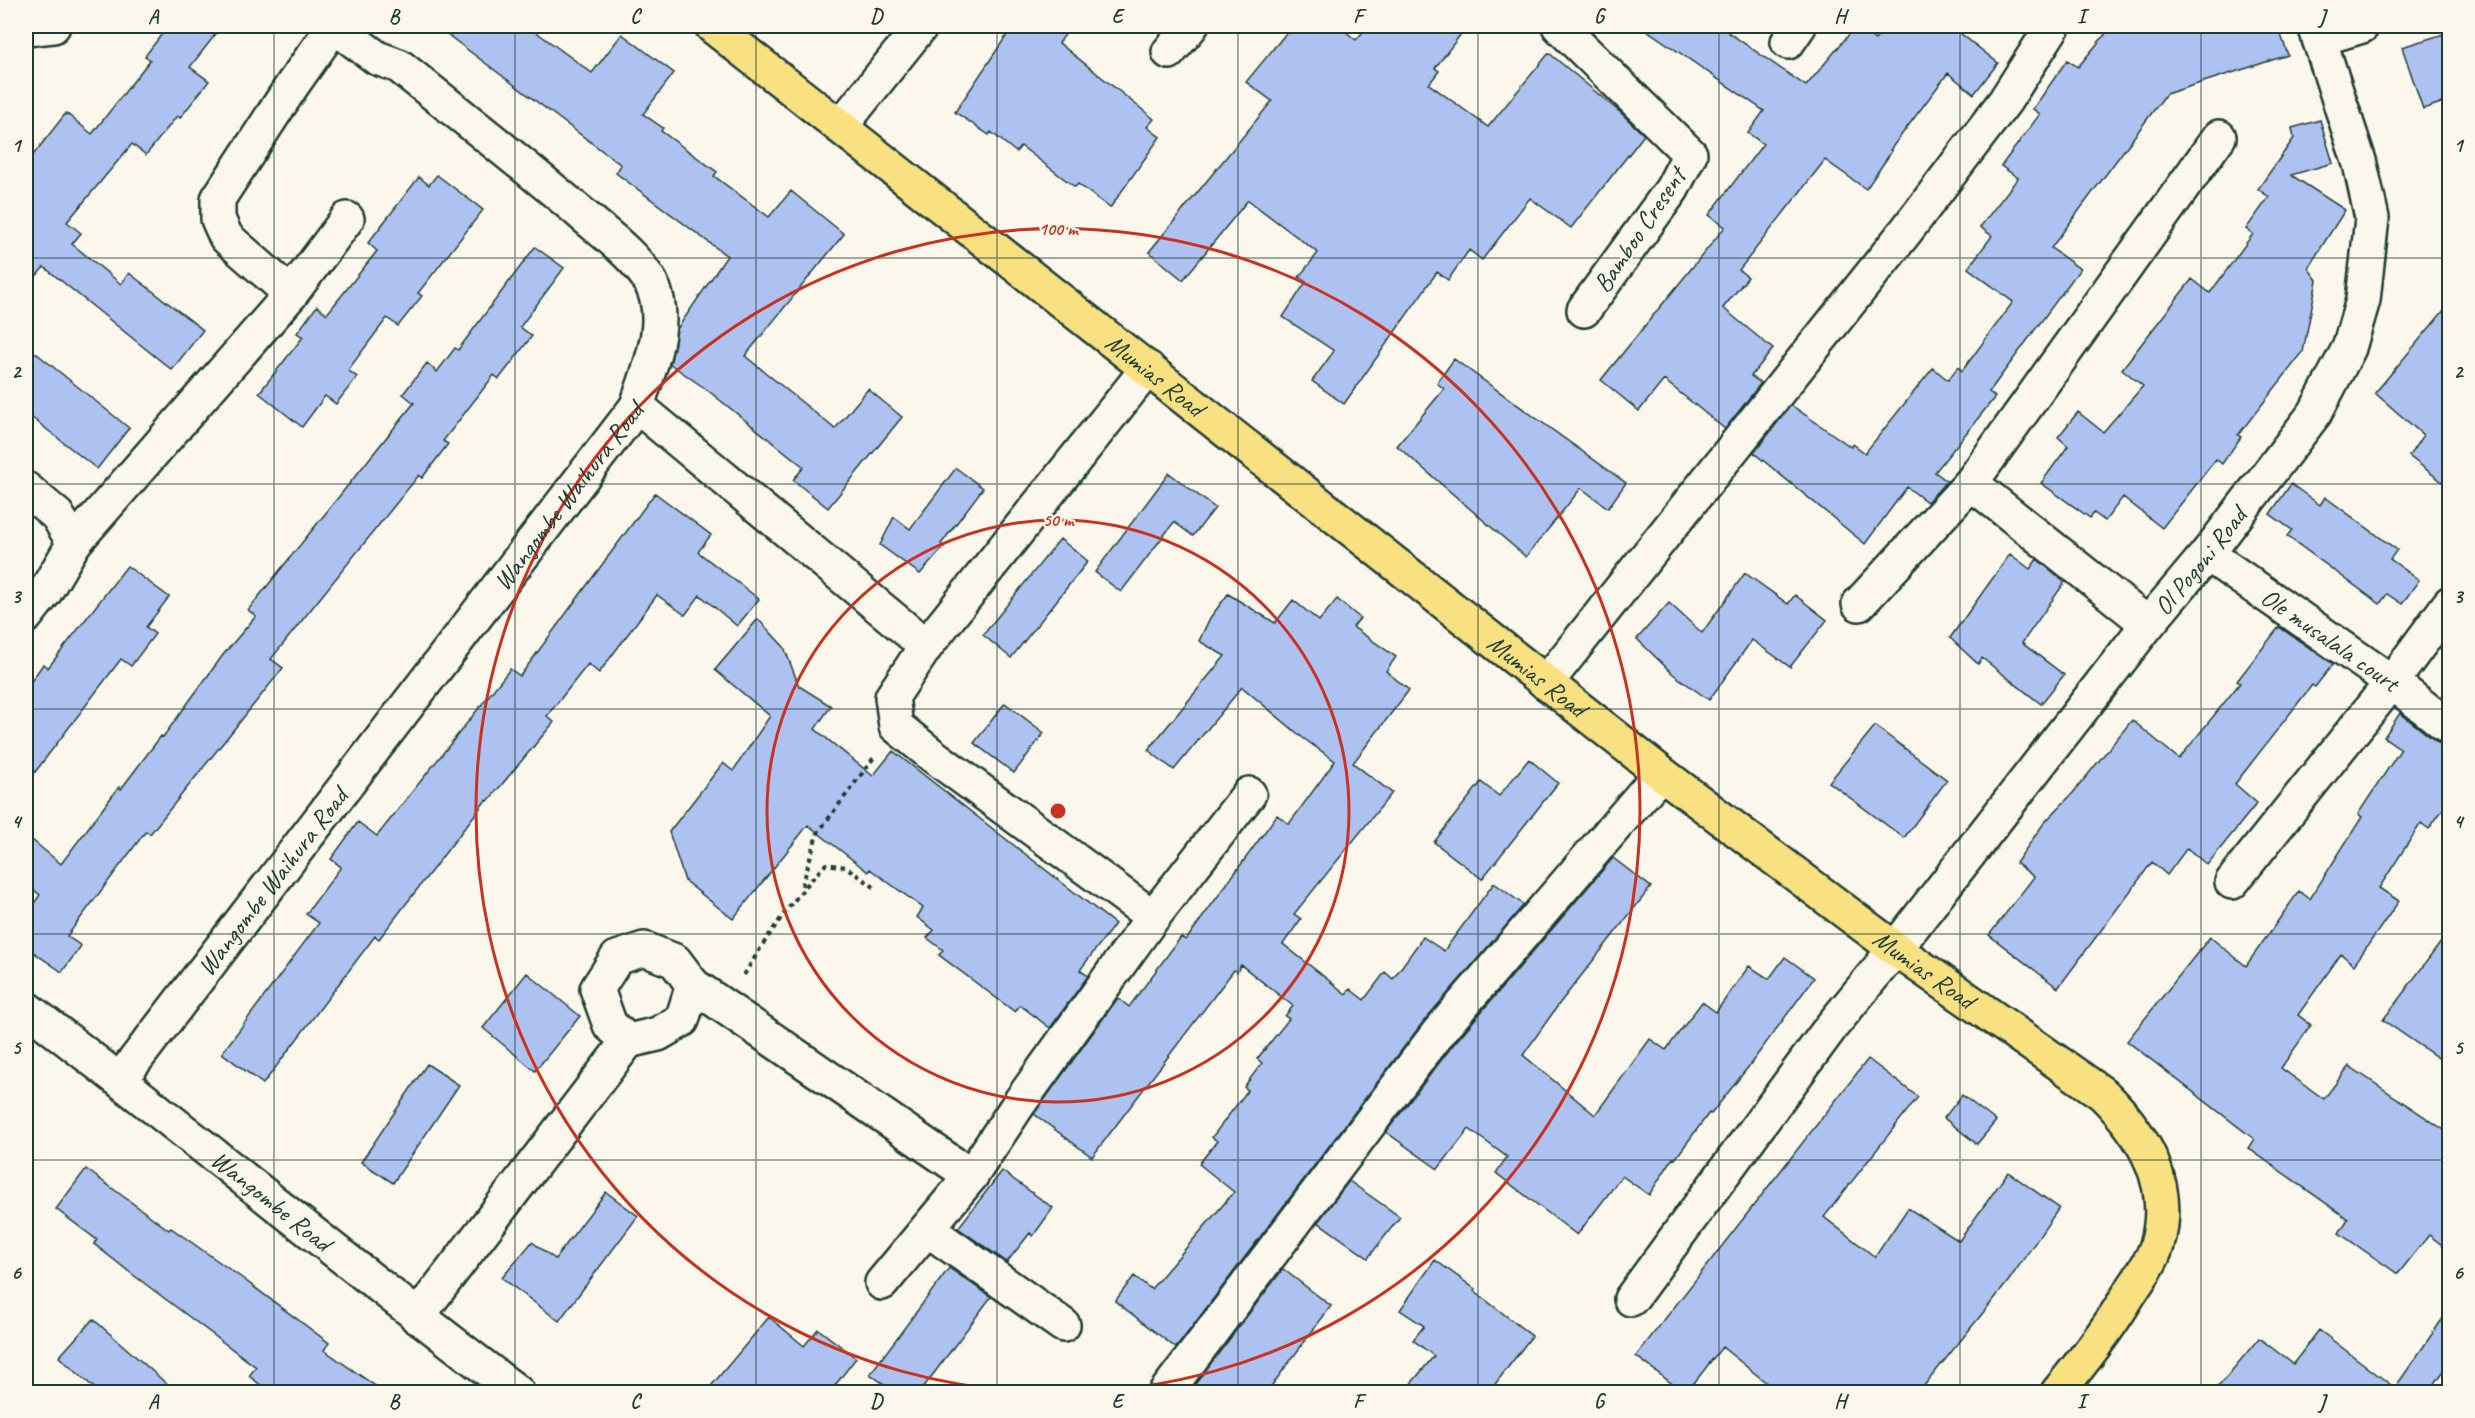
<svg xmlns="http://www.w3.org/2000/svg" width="2475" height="1418" viewBox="0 0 2475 1418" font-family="Caveat,sans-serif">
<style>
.building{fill:#aec2f1;stroke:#1f3d34;stroke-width:1.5}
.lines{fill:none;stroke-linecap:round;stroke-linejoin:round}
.minor-casing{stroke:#1f3d34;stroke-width:38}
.major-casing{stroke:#1f3d34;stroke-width:38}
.path{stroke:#1f3d34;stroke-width:4;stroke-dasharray:4.5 4.5;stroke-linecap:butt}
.minor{stroke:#fbf7ec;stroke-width:33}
.major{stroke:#f9e181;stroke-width:33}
.grid{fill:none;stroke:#1f3d34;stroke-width:1.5;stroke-opacity:0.55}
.ring{fill:none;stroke:#c8321e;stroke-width:3}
.labels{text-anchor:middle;stroke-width:4.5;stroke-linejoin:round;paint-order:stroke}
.street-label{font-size:26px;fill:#1f3d34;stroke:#fbf7ec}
.centre{fill:#c8321e;stroke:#fbf7ec;stroke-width:3}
.ring-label{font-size:18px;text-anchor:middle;font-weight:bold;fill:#c8321e;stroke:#fbf7ec;stroke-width:4.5;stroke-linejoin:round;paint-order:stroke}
.neatline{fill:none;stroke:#1f3d34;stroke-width:2}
.grid-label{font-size:20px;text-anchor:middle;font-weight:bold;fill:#1f3d34}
</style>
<rect width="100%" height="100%" fill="#fbf7ec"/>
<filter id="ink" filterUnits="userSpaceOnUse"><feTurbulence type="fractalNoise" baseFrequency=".0167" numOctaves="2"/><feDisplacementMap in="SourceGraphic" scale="12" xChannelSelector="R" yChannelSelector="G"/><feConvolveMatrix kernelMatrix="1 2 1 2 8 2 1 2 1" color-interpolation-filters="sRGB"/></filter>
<g filter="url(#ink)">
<path class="building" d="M168,26H222L190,67L209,81L180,118L177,116L146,155L132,144L67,222L81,233L72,244L121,284L129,273L203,330L172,370L44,267L26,288V164L66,113L92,134L150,60L145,56Z
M436,26H528L592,73L622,34L674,73L643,114L663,128L661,131L717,172L714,176L769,217L791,191L844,234L745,356L835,429L868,389L902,417L828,508L793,480L804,467L706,389L670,364L677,329L727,256L616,173L621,165Z
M1013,26H1071L1059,43L1154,119L1147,127L1160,137L1110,208L1078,184L1075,187L1021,146L1016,152L991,132L989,135L955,112Z
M1292,26H1339L1356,40L1368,26H1467L1435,68L1439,71L1429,84L1488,127L1549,53L1621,113L1644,135L1571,228L1530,198L1482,260L1469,250L1448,280L1437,272L1344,404L1312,381L1334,351L1283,317L1306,282L1299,277L1318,253L1248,200L1183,280L1149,252L1272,101L1246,82Z
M1641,26H1719L1806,86L1856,26L1875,40L1886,26H1951L1998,63L1974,94L1948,73L1890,150L1892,151L1866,189L1825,160L1739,270L1748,277L1723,308L1773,349L1751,376L1761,383L1725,429L1664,380L1639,411L1601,380L1725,227L1709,215L1763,144L1748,133L1764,111Z
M2112,26H2278L2288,55L2166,94L2051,248L2080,269L1989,392L1995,397L1935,472L1947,481L1927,502L1907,487L1865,544L1754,453L1791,405L1851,447L1853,444L1865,453L1933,368L1948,380L1958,367L1962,371L2013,302L1968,268L1992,236L1980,227L2018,178L2001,166L2040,114L2033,109L2067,60L2078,67Z
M2450,32V100L2423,109L2402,47Z
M2320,120L2333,163L2291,175L2345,210L2308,268L2317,280L2303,352L2238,435L2241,437L2222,464L2216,459L2162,528L2123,497L2105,521L2094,513L2090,518L2041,483L2068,446L2058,437L2078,412L2103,432L2143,386L2122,369L2192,279L2210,293L2253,234L2246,229L2269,197L2258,189L2294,138L2292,128Z
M437,175L483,210L418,293L422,296L398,326L387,318L348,370L357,377L336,404L325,396L302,427L259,393L303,337L297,333L317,306L327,314L377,251L368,243L419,177L429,185Z
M535,247L564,268L520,327L532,336L499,379L494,375L443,441L448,444L422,478L419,475L271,659L283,668L150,834L146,831L67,936L81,946L62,972L26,947V915L40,895L26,884V835L61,864L119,787L121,789L161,736L163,737L223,655L256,616L248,610L414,403L403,394L427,363L437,372L455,348L458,350Z
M2450,303V488L2409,456L2423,435L2375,393Z
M26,345L129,428L97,469L26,413Z
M1454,359L1626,483L1608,508L1581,488L1526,557L1397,446L1444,389L1437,383Z
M956,468L983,488L941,544L944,547L920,574L880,545L894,517L910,529Z
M1169,473L1215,508L1193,536L1174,522L1121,592L1095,572Z
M2291,484L2320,505L2325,497L2397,550L2390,559L2419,580L2402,604L2387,594L2380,604L2287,536L2292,530L2270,514Z
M655,493L711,535L698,552L759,599L737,626L700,595L685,615L657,595L599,673L588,664L547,716L554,722L488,801L486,800L379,939L375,936L263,1084L222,1053L319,923L306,914L341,867L331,859L358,822L377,836L510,669L520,676Z
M1060,539L1088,561L1011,658L983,635Z
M2010,554L2030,569L2037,559L2065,582L2022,643L2064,675L2041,704L1982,658L1978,664L1950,638Z
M127,566L169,597L146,627L155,634L131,666L121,659L26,784V689L43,664L48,668Z
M1745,573L1788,604L1795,595L1827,620L1790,667L1752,640L1709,700L1673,674L1637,639L1669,603L1702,633Z
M1228,594L1275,623L1293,600L1319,621L1337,599L1360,618L1353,627L1396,657L1386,671L1409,690L1353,763L1392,793L1294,914L1301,919L1283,944L1346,994L1350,989L1364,1000L1385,972L1393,979L1423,937L1444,951L1494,883L1524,905L1423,1022L1176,1348L1115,1301L1134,1276L1151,1289L1234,1192L1199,1164L1217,1141L1212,1137L1248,1090L1244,1087L1262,1063L1257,1059L1289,1019L1285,1016L1293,1006L1241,965L1237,972L1234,970L1092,1157L1034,1114L1118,998L1129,1007L1181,937L1186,940L1277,815L1289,824L1335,761L1303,738L1242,687L1174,770L1148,750L1225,656L1199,641L1210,618Z
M758,619L784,647L799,686L831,706L815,729L873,776L893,751L1115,924L1080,970L1088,976L1050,1028L1020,1005L1015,1012L939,955L943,950L927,938L934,930L917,917L923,908L870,869L868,872L808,825L733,919L685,881L669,832L723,763L733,771L770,716L715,670Z
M2279,627L2333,664L2315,687L2312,685L2235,784L2257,803L2207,865L2187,848L2167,875L2152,862L2058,988L1989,935L2034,877L2016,863L2044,823L2073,793L2132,720L2179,759L2240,683L2237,681Z
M1005,703L1044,733L1014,773L974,743Z
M2400,713L2438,743L2450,746V799L2429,829L2421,823L2379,888L2399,901L2354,965L2341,954L2298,1015L2311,1025L2281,1068L2324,1099L2349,1066L2450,1134V1251L2429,1235L2398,1274L2339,1233L2348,1219L2248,1148L2254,1139L2127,1041L2210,937L2246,966L2299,891L2310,899L2362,817L2358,814L2401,749L2384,737Z
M1875,726L1947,780L1904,838L1829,782Z
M1529,759L1558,783L1482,879L1434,842L1481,782L1499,796Z
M1613,858L1651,887L1559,1004L1523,1055L1595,1115L1650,1039L1666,1050L1702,1002L1716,1012L1749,966L1769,979L1785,957L1814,978L1749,1066L1711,1114L1709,1113L1675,1159L1673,1158L1649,1195L1622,1176L1577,1235L1496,1173L1507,1157L1469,1129L1438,1169L1386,1132L1453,1045Z
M2450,930V1066L2383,1020Z
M527,973L580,1016L535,1071L483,1028Z
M1868,1059L1918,1097L1824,1217L1875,1257L1908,1208L1959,1241L2008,1172L2059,1208L2007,1283L1919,1392H1778L1722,1347L1687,1392H1683L1636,1356Z
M427,1064L459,1085L393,1183L361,1162Z
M1962,1095L1996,1121L1977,1144L1944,1118Z
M86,1169L169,1230L171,1228L242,1278L329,1343L324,1350L384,1392H270L249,1376L256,1367L132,1274L94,1244L97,1240L56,1209Z
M1002,1171L1053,1208L1033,1236L1030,1233L1007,1262L958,1228Z
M1349,1181L1400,1217L1368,1258L1318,1222Z
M606,1192L638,1216L559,1321L502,1278L532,1242L555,1259Z
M1435,1260L1475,1289L1474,1291L1532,1336L1489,1392H1404L1434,1356L1413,1340L1424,1326L1400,1310Z
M949,1268L991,1297L920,1392H895L870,1374Z
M1283,1269L1331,1306L1267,1392H1189Z
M2450,1308V1362L2429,1392H2214L2259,1338L2293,1364L2319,1330L2395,1388Z
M769,1317L804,1346L818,1329L856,1358L830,1392H706Z
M93,1319L176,1392H99L59,1357Z"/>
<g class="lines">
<defs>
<g id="minor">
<path d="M1559,26L1690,154L1672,189L1584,310"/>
<path d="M26,29L53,26"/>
<path d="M2319,39L2362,26"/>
<path d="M1788,42L1799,26"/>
<path d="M1169,52L1191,26"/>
<path d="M841,126L921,26"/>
<path d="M637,406L926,646L1148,368"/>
<path d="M1971,483L2219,137"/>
<path d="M26,489L57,515L74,543L45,592L26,616"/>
<path d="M74,543L291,294L347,219"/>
<path id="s1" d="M2207,554L2392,682L2450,728"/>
<path d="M1859,604L1971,483L2148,624"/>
<path d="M926,646L892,697L896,726L932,755L1153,917"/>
<path d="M1546,683L1906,231L2005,101L2053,26"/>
<path d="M2232,882L2392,682L2450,603"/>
<path d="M693,985L971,1176"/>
<path id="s2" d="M26,1008C191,1134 351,1267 517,1392"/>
<path id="s3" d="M120,1080L637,406C649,368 671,322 651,283C637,257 605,234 583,215C523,164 461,115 399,66L377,58L334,26L293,84L218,199V219L226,237L291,294"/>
<path d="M927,1229L1063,1325"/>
<path d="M882,1283L971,1176L1020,1102L1153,917L1249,794"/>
<path id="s4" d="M1631,1299L1831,1027L1895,949L2148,624L2207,554L2315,413L2349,348L2363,300L2372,218L2360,164L2315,26"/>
<path d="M417,1317L628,1041L658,1034L682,1020L693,985L675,961L644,949L617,958L597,989L610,1025L628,1041"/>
<path d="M1166,1392L1438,1033L1661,773"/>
</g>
<g id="major">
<path id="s5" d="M712,26L1661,773L1895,949L2103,1094C2144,1135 2174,1184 2157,1245C2152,1263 2137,1281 2128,1296C2107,1331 2083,1361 2058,1392"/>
</g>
</defs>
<use href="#minor" class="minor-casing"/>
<use href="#major" class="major-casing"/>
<path class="path" d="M802,886L817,834L875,756
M744,975C768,935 793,898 826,864L846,867L874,887"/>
<use href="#minor" class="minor"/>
<use href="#major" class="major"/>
</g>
</g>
<path class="grid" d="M274,26V1392M515,26V1392M756,26V1392M997,26V1392M1238,26V1392M1478,26V1392M1719,26V1392M1960,26V1392M2201,26V1392M26,258H2450M26,484H2450M26,709H2450M26,934H2450M26,1160H2450"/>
<g class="ring">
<circle cx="1058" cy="811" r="291"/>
<path d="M1033 1392A582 582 0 1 1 1083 1392"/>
</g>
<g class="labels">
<g class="street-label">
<text transform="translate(1639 230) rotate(-56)" y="9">Bamboo Cresent</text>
<text dy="9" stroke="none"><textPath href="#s5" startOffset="564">Mumias Road</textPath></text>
<text dy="9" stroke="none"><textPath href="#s3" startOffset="736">Wangombe Waihura Road</textPath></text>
<text dy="9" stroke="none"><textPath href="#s4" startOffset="932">Ol Pogoni Road</textPath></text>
<text dy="9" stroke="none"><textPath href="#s1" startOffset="150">Ole musalala court</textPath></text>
<text dy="9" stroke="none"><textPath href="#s5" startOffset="1050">Mumias Road</textPath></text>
<text dy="9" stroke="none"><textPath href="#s3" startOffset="250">Wangombe Waihura Road</textPath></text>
<text dy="9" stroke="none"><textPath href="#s5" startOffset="1536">Mumias Road</textPath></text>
<text dy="9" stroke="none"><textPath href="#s2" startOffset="312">Wangombe Road</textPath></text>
</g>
</g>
<circle cx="1058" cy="811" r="9" class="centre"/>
<g class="ring-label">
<text x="1058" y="235">100 m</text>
<text x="1058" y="526">50 m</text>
</g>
<rect width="2475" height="1418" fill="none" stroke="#fbf7ec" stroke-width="66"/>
<rect x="33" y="33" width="2409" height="1352" class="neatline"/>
<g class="grid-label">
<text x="153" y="23">A</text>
<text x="394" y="23">B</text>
<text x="635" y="23">C</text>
<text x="876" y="23">D</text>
<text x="1117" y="23">E</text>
<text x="1358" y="23">F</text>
<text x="1599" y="23">G</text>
<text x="1840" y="23">H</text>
<text x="2081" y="23">I</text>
<text x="2322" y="23">J</text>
<text x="16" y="152">1</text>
<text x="2458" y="152">1</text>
<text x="16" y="378">2</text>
<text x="2458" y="378">2</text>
<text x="16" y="603">3</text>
<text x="2458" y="603">3</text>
<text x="16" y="828">4</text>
<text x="2458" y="828">4</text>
<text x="16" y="1054">5</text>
<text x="2458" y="1054">5</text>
<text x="16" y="1279">6</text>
<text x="2458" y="1279">6</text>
<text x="153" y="1408">A</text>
<text x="394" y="1408">B</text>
<text x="635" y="1408">C</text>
<text x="876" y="1408">D</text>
<text x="1117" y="1408">E</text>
<text x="1358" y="1408">F</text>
<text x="1599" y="1408">G</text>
<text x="1840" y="1408">H</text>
<text x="2081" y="1408">I</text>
<text x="2322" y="1408">J</text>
</g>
</svg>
